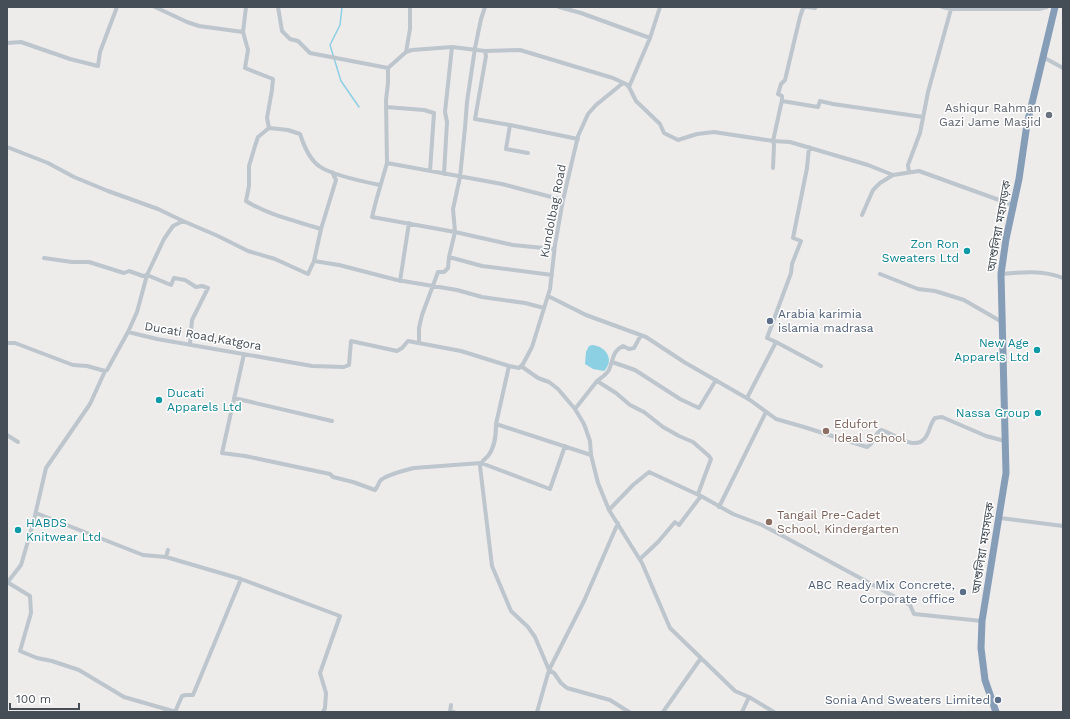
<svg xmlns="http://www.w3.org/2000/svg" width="1070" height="719" viewBox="0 0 1070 719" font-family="'Work Sans','Noto Sans Bengali',sans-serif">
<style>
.water{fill:#8cd0e3}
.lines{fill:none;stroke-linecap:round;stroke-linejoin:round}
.stream{stroke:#8cd0e3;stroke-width:1.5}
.street{stroke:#bdc5cd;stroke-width:4}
.highway{stroke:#869db7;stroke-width:7}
.worship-dot{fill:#6b7280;stroke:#fff;stroke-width:1.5}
.culture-dot{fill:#0f9aa8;stroke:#fff;stroke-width:1.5}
.service-dot{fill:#5c6f8a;stroke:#fff;stroke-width:1.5}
.education-dot{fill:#8d6e63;stroke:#fff;stroke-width:1.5}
.labels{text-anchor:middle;stroke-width:3;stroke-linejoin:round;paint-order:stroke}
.worship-label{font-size:12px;fill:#5b616d;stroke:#fff;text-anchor:end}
.street-label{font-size:12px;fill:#454e57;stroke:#fff}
.culture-label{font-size:12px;fill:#0d838f;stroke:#fff;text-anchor:end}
.service-label{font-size:12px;fill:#4e5e75;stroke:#fff;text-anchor:end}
.education-label{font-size:12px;fill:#785e54;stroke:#fff;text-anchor:start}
</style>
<rect width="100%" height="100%" fill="#eeebeb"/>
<path class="water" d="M592,345C606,346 615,360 604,371L593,369L585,364L586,352L589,346Z"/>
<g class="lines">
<path class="stream" d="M342,7L340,25L330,45L341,81L359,107"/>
<path class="street" d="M155,7L187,22L199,26L243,32
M246,7L243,32L248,50L245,68L273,79L272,90L267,118L269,128L288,130L300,134C304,146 309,159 319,166C331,175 365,182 380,185
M278,7L282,31L290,39L298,41L310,53L388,68L406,52L412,50L452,47L485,51L520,50L613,78L626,84L629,87L636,101L660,124L664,133L678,140L697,134L714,132L773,141L790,142L868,165L893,175L919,171L1013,205
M559,7L581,13L650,38
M808,7L815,8L816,7
M942,7L951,9H1039L1047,7
M7,43L21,42L70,59L98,66L100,52L117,7
M485,51L486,56L475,119L510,125L506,149L528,153
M406,52L410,29V7
M1043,57L1063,68
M388,68V83L386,100L387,163L376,201L372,217L455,232L513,245L554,249
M629,87L650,38L660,7
M782,101L818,107L820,101L833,104L923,117
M386,107L424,110L434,113L430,171
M510,125L578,139
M269,128L258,137L255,146L249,166V186L246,201C268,215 296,221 321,229
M7,147L48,163L74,177L108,191L158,209L183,221
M387,163L502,184L563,200
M773,168L774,145L773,141L782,100V96L778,94L781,84L785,80L800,17L803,8L806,7
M909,172L908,165L920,133L928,92L951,9
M444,174L447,122L445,112L452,47
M862,215L873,190L880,183L893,175
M449,257L482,266L552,275
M44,258L72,262H89L124,273L129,271L143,276L147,275L171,285L174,278L185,280L196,287L202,286L208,288L192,320L190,344
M314,261L321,229L336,180L332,172
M880,274L918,289L935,291L964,300L1002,322
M1001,274C1022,272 1043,270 1063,278
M400,281L409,223
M548,296L586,315L646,337L684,362L750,400L776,419L804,427L867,447C875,443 874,434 881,430C894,433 914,452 925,438C930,432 930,423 935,418L942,417L986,436L1005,441
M128,332L137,312L147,275L164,239L173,226L183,221L218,236L248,251L275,259L308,274L314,261L339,265L397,280L457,290L482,297L525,303L544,308
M776,342L767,338L791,273L792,264L801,241L793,238L807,168L809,147
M7,343H15L73,365L87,366L105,371
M419,343V328L422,315L438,272H444L448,268L449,257L455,232L453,209L460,177L465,128L467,102L475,48L481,19L485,7
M244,354L222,453L245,456L330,474L333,477L353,482L375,490C378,487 378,484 380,481C385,475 406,470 414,468L481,463L550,489L565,446
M612,362L635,370L680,399L699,408L716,380
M509,366L519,368L523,364L532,347L550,289L555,245L563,200L578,136L588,114L596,105L623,83
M521,366L538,378L549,382L558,389L575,409L584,424L590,441L591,455
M597,381C601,378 606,375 609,370C613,361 612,351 623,346L629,349L634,348L641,335
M234,398L332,421
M747,398L776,342L821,366
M575,409L597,381L616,393L630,405L644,412L663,427L679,436L693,442L709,456L711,459L698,494
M496,424C496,436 495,447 488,456C484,460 481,462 480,466L492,566L511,611L528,627L535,637L549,670L537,712
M7,435L18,442
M719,507L766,412
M609,510L633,485L649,472L701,496L733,514L762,525L779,534L910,605L914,614L982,621
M36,513L143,555L166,557
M1000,518L1063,526
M618,523L584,601L549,670L554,673L561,683L567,688L610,700L629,712
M168,550L166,557L241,579L340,616L320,673L326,693L325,708L323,712
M640,559L658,542L675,522L679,525L701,496
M7,582L30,596L31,613L20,651L37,658L52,661L79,670L124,697L176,712
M7,583L21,565L33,524L46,468L90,404L105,371L107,370L128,332L157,339L312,366L344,367L349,365L351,341L397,351L402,348L408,341L461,351L509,366L496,424L591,455L598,483L609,510L642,563L670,628L735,691L749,697L774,712
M451,705L450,712H454
M175,712L182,696L186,695H193L241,579
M663,712L701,658
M742,712L749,697"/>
<path class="highway" d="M996,712L985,680L981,648L982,621L1006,473L1001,274L1006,239L1019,179L1027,124L1055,7"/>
</g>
<circle class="worship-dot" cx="1049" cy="115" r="4"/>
<g class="culture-dot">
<circle cx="967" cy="251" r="4"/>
<circle cx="1037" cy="350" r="4"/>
<circle cx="159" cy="400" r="4"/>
<circle cx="1038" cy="413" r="4"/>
<circle cx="18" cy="530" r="4"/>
</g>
<g class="service-dot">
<circle cx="770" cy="321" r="4"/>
<circle cx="963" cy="592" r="4"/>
<circle cx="998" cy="700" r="4"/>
</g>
<g class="education-dot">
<circle cx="826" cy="431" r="4"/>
<circle cx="769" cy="522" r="4"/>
</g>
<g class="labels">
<g class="worship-label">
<text x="1041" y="112">Ashiqur Rahman<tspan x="1041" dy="14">Gazi Jame Masjid</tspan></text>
</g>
<g class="street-label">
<text transform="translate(553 211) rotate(-79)" y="4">Kundolbag Road</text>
<text transform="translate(999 226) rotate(-80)" y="4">আশুলিয়া মহাসড়ক</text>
<text transform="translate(203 336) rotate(10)" y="4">Ducati Road,Katgora</text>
<text transform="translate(983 548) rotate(-81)" y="4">আশুলিয়া মহাসড়ক</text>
</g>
<g class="culture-label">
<text x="959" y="248">Zon Ron<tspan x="959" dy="14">Sweaters Ltd</tspan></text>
<text x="1029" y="347">New Age<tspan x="1029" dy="14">Apparels Ltd</tspan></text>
<text x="167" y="397" text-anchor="start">Ducati<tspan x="167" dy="14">Apparels Ltd</tspan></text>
<text x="1030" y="417">Nassa Group</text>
<text x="26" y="527" text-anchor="start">HABDS<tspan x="26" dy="14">Knitwear Ltd</tspan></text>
</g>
<g class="service-label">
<text x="778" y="318" text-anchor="start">Arabia karimia<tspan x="778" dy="14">islamia madrasa</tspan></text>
<text x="955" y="589">ABC Ready Mix Concrete,<tspan x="955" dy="14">Corporate office</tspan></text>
<text x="990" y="704">Sonia And Sweaters Limited</text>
</g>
<g class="education-label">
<text x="834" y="428">Edufort<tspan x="834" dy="14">Ideal School</tspan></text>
<text x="777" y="519">Tangail Pre-Cadet<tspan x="777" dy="14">School, Kindergarten</tspan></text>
</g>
</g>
<rect width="1070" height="719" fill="none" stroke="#454e57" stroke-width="16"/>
<path d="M10 703v6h69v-6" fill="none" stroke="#454e57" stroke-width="2"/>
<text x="16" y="703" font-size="12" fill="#454e57" stroke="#ffffff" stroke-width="3" paint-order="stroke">100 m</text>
</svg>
